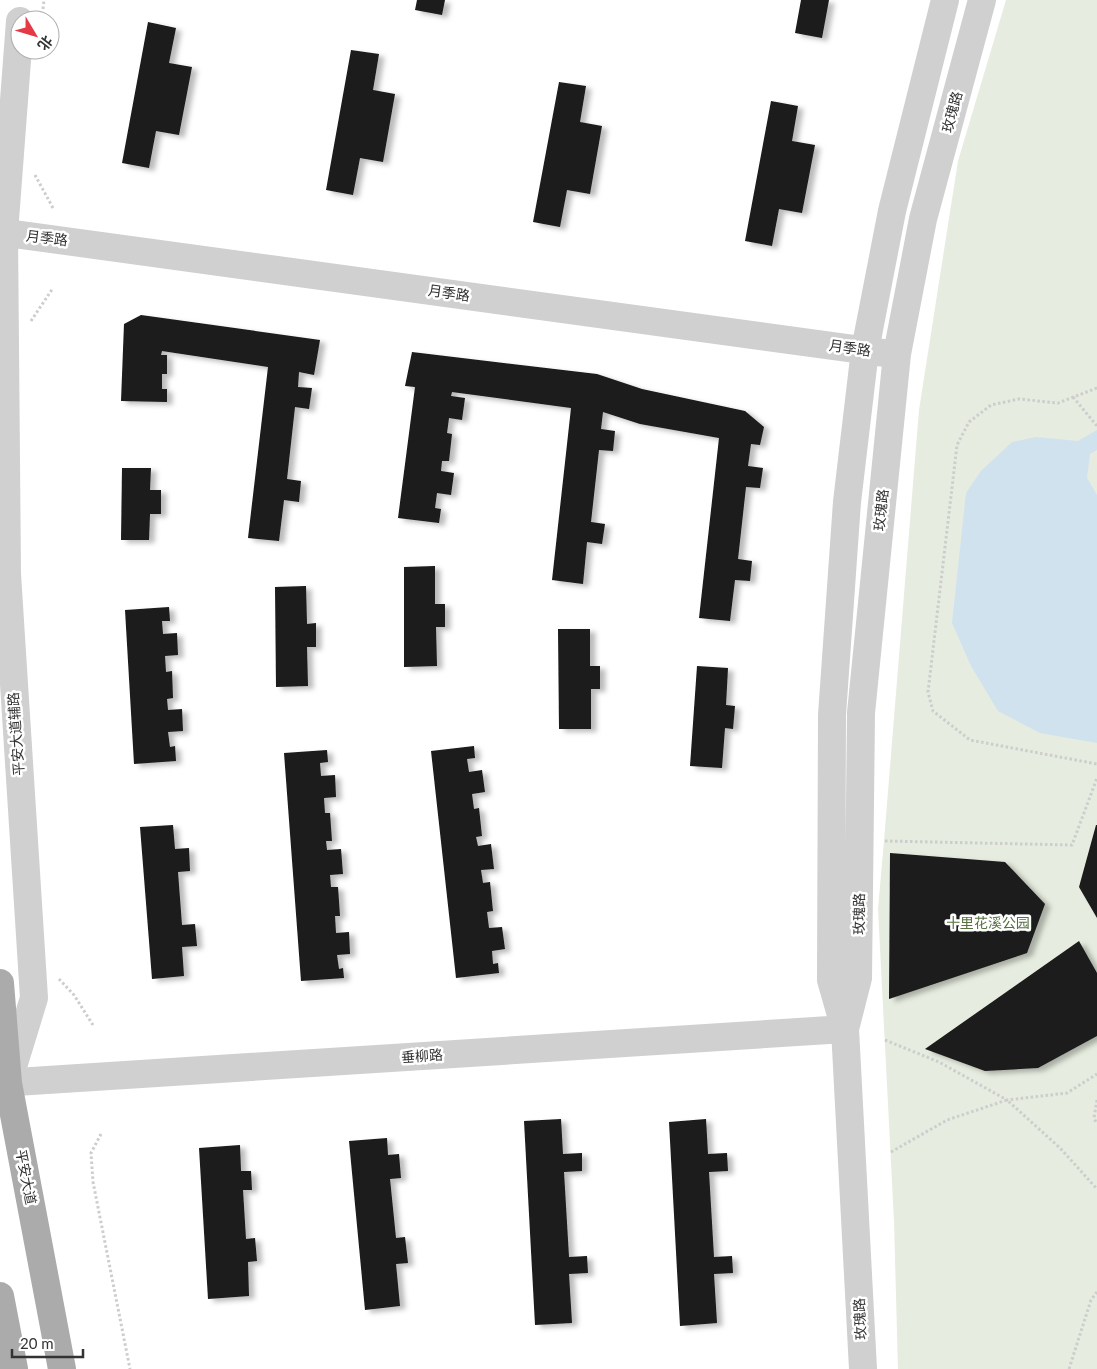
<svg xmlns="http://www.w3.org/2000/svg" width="1097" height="1369" viewBox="0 0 1097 1369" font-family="Lato,'Noto Sans SC',sans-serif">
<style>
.green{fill:#e6ecdf}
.water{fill:#cfe2ee}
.building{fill:#1a1a1a;filter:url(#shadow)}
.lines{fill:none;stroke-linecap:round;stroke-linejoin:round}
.path{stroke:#cdcdcd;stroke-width:3;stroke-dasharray:2.5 2.5;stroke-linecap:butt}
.minor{stroke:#d0d0d0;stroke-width:28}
.major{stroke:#ababab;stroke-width:28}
.labels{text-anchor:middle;stroke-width:5;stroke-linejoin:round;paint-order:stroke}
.street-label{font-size:14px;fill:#333;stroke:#fff}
.park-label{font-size:14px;fill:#56703f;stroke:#fff}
</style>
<defs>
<filter id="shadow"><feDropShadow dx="5.5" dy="3" stdDeviation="2.5" flood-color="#0004"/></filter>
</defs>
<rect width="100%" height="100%" fill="#fff"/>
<path class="green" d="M1006,0H1097V1369H898L894,1221L878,909L884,841L919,410L958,161Z"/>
<path class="water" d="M1097,430V450L1090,454L1087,478L1097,495V743L1040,733L998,711L971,666L952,623L966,493L981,471L1012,442L1036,437L1078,441Z"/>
<path class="building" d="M417,0H445L442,15L415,10Z
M801,0H829L822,38L795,33Z
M148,22L176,28L169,63L192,67L179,135L156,131L149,168L122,163Z
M351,50L379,54L373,90L395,94L383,162L360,158L353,195L326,190Z
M559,82L586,86L580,122L602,126L590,194L567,190L560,227L533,222Z
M771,101L798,106L792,141L815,145L802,213L779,209L772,246L745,241Z
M141,315L320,340L314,375L299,372L298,387L312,388L309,409L295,407L287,479L301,481L299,502L284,500L279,541L248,538L268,367L162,351L161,355H167V374H162V389H167V402L121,401L124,324Z
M412,352L597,374L642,389L745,411L764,427L760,445L751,444L748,466L763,468L760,488L746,487L738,559L752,561L750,581L735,580L730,621L699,618L719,438L640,424L603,412L601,429L615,431L613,451L599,450L591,522L605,524L602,544L587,542L583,584L552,580L571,408L452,392L451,396L465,398L462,420L449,418L447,433L452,434L449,461H442L441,471L454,473L451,495L437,493L435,508L441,509L439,523L398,518L415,387L405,386Z
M122,468H151L150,490H161V514H150L149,540H121Z
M435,566V604H445V627H436L437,666L404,667V567Z
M306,586L307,624L316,623V647H307L308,686L276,687L275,587Z
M169,607L170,621H162L163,634L177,633L178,655L165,656L166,672L172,671L173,698L167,699L168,710L182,709L183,731L168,732L170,747L175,746L176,761L134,764L125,610Z
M558,629H590V666H600V689H591V729H559Z
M697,666L728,668L726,705L735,706L733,729L725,728L722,768L690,766Z
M474,746L475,758L467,759L469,772L482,770L485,792L472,794L474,809L479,808L482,836L476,837L478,846L491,844L494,869L481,870L483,883L490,882L493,911L487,912L489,928L502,927L505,949L492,951L493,964L498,963L499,973L456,978L431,751Z
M327,750L328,762L320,763L321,776L335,775L336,797L324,798L325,813H330L332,841H326L327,850L341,849L343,874L330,875L331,887H338L340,916H335L336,933L349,932L350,954L337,955L339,969L343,968L344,978L301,981L284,753Z
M173,825L175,849L189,848L190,871L178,872L182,925L195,924L197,946L182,947L184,976L152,979L140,827Z
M1096,825H1097V918L1079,887Z
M890,853L1005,862L1045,904L1027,953L889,999Z
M1079,941L1097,973V1036L1038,1068L985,1071L925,1049Z
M561,1119L563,1154L582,1153V1171L564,1172L569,1257L587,1256L588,1273L569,1274L572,1323L535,1325L524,1121Z
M706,1119L708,1154L727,1153L728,1171L709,1172L714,1257L732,1256L733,1273L714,1274L717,1323L680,1326L669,1122Z
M387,1138L388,1155L399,1154L401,1178L390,1179L396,1238L405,1237L408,1263L396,1264L400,1306L365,1310L349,1141Z
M240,1145L241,1171H251L252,1190H243L246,1239L255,1238L257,1261L248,1262L249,1296L208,1299L199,1148Z"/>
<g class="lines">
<path class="path" d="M43,9L44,0
M35,175L53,208
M31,321L53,288
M1097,388L1058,403L1019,399L991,405L969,422L957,445L928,692L933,711L970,740L1097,764
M1073,397L1097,426
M885,841L1072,845L1097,778
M59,979L74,995L93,1025
M885,1040L939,1062L1007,1100L1067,1093L1097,1074
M1097,1100L1094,1118L1097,1124
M101,1134L91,1153L93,1182L130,1369
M891,1152L947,1120L1007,1100L1060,1148L1097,1189
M1069,1369L1091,1300L1097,1292"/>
<path class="minor" d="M0,232L884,353
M845,1029L858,978L861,713L897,354L923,219L982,0
M0,1083L845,1029
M8,1083L34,998L7,574L4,233L20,21
M863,1369L845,1029L831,980L832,715L847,502L865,350L892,211L945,0"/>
<path class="major" d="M0,983L8,1083L62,1369
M0,1296L14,1369"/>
</g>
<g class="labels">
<g class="street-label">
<text transform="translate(952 112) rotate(-75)" y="5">玫瑰路</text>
<text transform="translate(47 238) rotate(7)" y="5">月季路</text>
<text transform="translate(449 293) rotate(8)" y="5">月季路</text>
<text transform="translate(850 348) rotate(8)" y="5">月季路</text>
<text transform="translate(881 510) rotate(-84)" y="5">玫瑰路</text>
<text transform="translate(16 734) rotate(-94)" y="5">平安大道辅路</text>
<text transform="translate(859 914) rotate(-89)" y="5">玫瑰路</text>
<text transform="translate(422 1056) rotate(-4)" y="5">垂柳路</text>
<text transform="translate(26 1177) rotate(79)" y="5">平安大道</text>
<text transform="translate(860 1319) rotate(-93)" y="5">玫瑰路</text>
</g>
<g class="park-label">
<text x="988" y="928">十里花溪公园</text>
</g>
</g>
<g transform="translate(35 35) rotate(128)"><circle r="24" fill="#ffffff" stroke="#adadad"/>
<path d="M0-4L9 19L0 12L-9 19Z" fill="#e63946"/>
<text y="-8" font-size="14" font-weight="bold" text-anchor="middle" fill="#333333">北</text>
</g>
<path d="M12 1349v8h71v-8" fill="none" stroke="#333333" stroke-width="2.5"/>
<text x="20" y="1349" font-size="15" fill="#333333" stroke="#ffffff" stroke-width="4" paint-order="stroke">20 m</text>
</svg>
